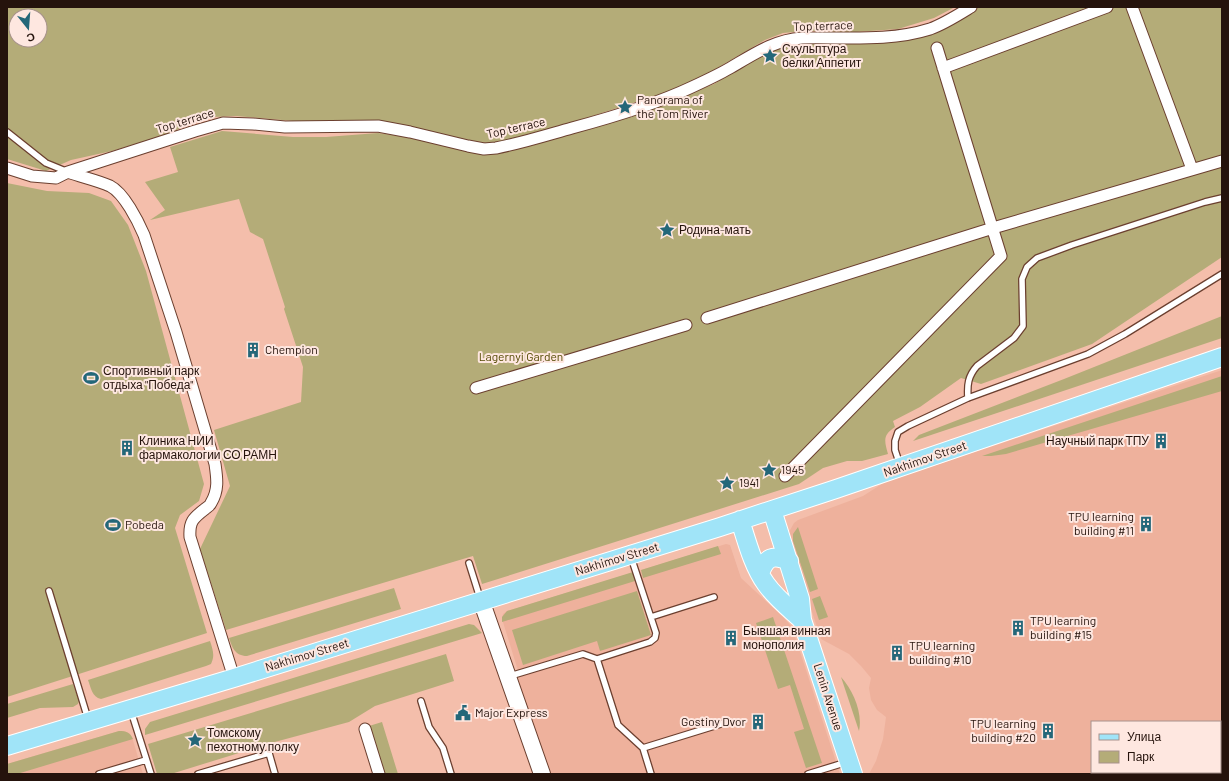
<svg xmlns="http://www.w3.org/2000/svg" width="1229" height="781" viewBox="0 0 1229 781" font-family="Barlow,sans-serif">
<style>
.built{fill:#eeb19c;fill-rule:evenodd}
.green{fill:#b4ac78;fill-rule:evenodd}
.lines{fill:none;stroke-linecap:round;stroke-linejoin:round}
.lane-casing{stroke:#6b3f2f;stroke-width:8}
.street-casing{stroke:#6b3f2f;stroke-width:13}
.secondary-casing{stroke:#6b3f2f;stroke-width:18}
.primary-casing{stroke:#fff;stroke-width:20}
.lane{stroke:#fff;stroke-width:5.5}
.street{stroke:#fff;stroke-width:11}
.secondary{stroke:#fff;stroke-width:16}
.primary{stroke:#a0e4f8;stroke-width:18}
.labels{text-anchor:middle;stroke-width:4;stroke-linejoin:round;paint-order:stroke}
.street-label{font-size:12px;fill:#25130c;stroke:#fee7e0}
.poi-label{font-size:12px;fill:#25130c;stroke:#fee7e0;text-anchor:start}
.park-label{font-size:12px;fill:#534902;stroke:#fee7e0}
</style>
<rect width="100%" height="100%" fill="#f4beab"/>
<path class="built" d="M1222,370V774H869L876,761L883,739L886,717L877,710L871,700L869,688L871,678L861,666L849,654L821,639L788,540L789,532L794,523L798,520L863,496L885,482ZM1092,722H1220V772H1092Z
M726,544L730,545L741,578L782,616L792,627L840,774H548L517,679L520,677L502,619L503,614L507,611Z
M119,731H124L129,733L132,737L143,774H7V764Z"/>
<path class="green" d="M7,7H955L934,18L898,29L856,32L806,31L783,33L765,40L699,79L667,92L549,130L507,141L491,144L453,137L304,122L236,116L214,117L198,120L186,125L169,134L112,151L71,160L46,171L7,159ZM16,16H40V40H16Z
M978,7H1222V257L1092,344L981,384L961,378L920,407L893,421L895,427C883,435 884,440 888,454L862,461H847L823,468L799,484L482,584L473,556L226,630L200,549L230,486L214,430L301,402L303,367L284,309L285,307L263,239L250,232L239,199L150,220L165,210L145,182L178,172L170,147L222,131L293,137H326L378,133L407,137L468,151L495,153L534,145L662,105L714,84L767,51L785,45L806,42L849,43L963,18Z
M7,183L47,191L89,193L111,201L128,225L146,271L204,484L199,501L180,515L175,528L207,633L7,697Z
M1222,316V338L913,441L919,435L1064,379Z
M1222,376V391L1006,454L991,456H982Z
M798,527L818,589L810,592L793,541V534Z
M718,546L721,554L643,578L641,570Z
M633,572L635,581L502,622V617L507,611Z
M394,588L401,609L247,656C235,656 232,647 229,638Z
M637,591L651,635L600,651L597,641L523,665L512,630Z
M820,596L828,617L819,620L812,599Z
M773,617L822,763L806,768L794,732L804,729L790,685L778,689L756,623Z
M469,624L474,625L482,633L145,735V729L150,722Z
M210,641C213,650 215,656 211,664L206,666L101,699C92,697 91,688 88,680Z
M446,654L454,681L375,706L349,722L271,743L171,774H157L148,744Z
M841,677C853,690 863,713 859,731Z
M73,684L79,701L78,704L73,707L40,708L7,718V704Z
M382,722L398,774H384L369,726Z
M119,731C126,731 130,732 133,739L17,774H7V764Z"/>
<g class="lines">
<defs>
<path id="lane" d="M7,132L46,163L68,172
M968,398C967,385 968,376 977,366L1014,338L1023,326L1022,279L1027,267L1037,258L1072,245L1205,202L1222,198
M900,465L895,450V441L898,432L908,426L968,398L1088,354L1125,334L1222,274
M469,563L480,598
M49,591L88,719
M651,617L714,597
M597,659L650,642L655,638L656,633L631,557
M510,676L583,654L597,659L618,725L643,748L651,774
M421,701L429,727L443,748L451,774
M131,711L151,774
M643,748L724,723
M99,774L146,760
M198,774L269,753L275,774
M808,774L847,762"/>
<path id="street" d="M1132,7L1192,169
M943,68L1107,7
M7,168L32,176L56,178L68,172L195,131L223,123L253,124L285,127L378,126L410,132L468,146L484,149L496,148C522,143 547,135 572,128C613,117 654,105 692,87C705,81 718,75 730,68C754,54 774,40 802,38C845,37 889,42 930,29C944,24 958,15 971,7
M68,172C81,177 97,180 110,186C124,193 138,221 144,235L176,332L215,464C217,478 219,490 211,503C210,506 207,507 205,509C193,518 189,522 190,537L234,678
M707,318L993,228L1222,161
M476,388L686,325
M785,476L1001,256L937,48
M365,729L379,774"/>
<path id="secondary" d="M481,600L542,774"/>
<path id="primary" d="M772,510L800,599L802,620L853,774
M740,520C747,542 753,566 766,584C776,598 790,609 802,620
M760,573C766,557 773,554 789,561
M7,746L234,678L720,527L836,489L1222,357"/>
</defs>
<use href="#lane" class="lane-casing"/>
<use href="#street" class="street-casing"/>
<use href="#secondary" class="secondary-casing"/>
<use href="#primary" class="primary-casing"/>
<use href="#lane" class="lane"/>
<use href="#street" class="street"/>
<use href="#secondary" class="secondary"/>
<use href="#primary" class="primary"/>
</g>
<defs>
<symbol id="sight-bare" viewBox="-9 -9 18 18"><path d="M0-6L1.8-2.2L6-1.7L2.9 1.2L3.7 5.4L0 3.3L-3.7 5.4L-2.9 1.2L-6-1.7L-1.8-2.2Z" fill="#246779" stroke="#fee7e0" stroke-width="2.5" paint-order="stroke"/></symbol>
<symbol id="building-bare" viewBox="-9 -9 18 18"><path d="M-4-6H4V6H1V3H-1V6H-4ZM-2.5-4.3h1.7v1.8h-1.7ZM.8-4.3h1.7v1.8H.8ZM-2.5-1h1.7V.8h-1.7ZM.8-1h1.7V.8H.8Z" fill="#246779" stroke="#fee7e0" stroke-width="2.5" paint-order="stroke"/></symbol>
<symbol id="stadium-bare" viewBox="-9 -9 18 18"><path d="M0-5a6.5 5 0 1 0 0 10a6.5 5 0 1 0 0-10ZM-3.5-1.8h7v3.6h-7Z" fill="#246779" stroke="#fee7e0" stroke-width="2.5" paint-order="stroke"/></symbol>
<symbol id="civic-bare" viewBox="-9 -9 18 18"><path d="M-.6-6.5H3V-4.5H.6V-3L4-1V1h2V6H-6V1h2V-1L-.6-3ZM-1.2 2.5V6h2.4V2.5Z" fill="#246779" stroke="#fee7e0" stroke-width="2.5" paint-order="stroke"/></symbol>
</defs>
<g fill-rule="evenodd">
<use href="#sight-bare" x="759" y="45" width="22" height="22"/>
<use href="#sight-bare" x="614" y="96" width="22" height="22"/>
<use href="#sight-bare" x="656" y="219" width="22" height="22"/>
<use href="#building-bare" x="242" y="339" width="22" height="22"/>
<use href="#stadium-bare" x="80" y="367" width="22" height="22"/>
<use href="#building-bare" x="1150" y="430" width="22" height="22"/>
<use href="#building-bare" x="116" y="437" width="22" height="22"/>
<use href="#sight-bare" x="758" y="459" width="22" height="22"/>
<use href="#sight-bare" x="716" y="472" width="22" height="22"/>
<use href="#building-bare" x="1135" y="513" width="22" height="22"/>
<use href="#stadium-bare" x="102" y="514" width="22" height="22"/>
<use href="#building-bare" x="1007" y="617" width="22" height="22"/>
<use href="#building-bare" x="720" y="627" width="22" height="22"/>
<use href="#building-bare" x="886" y="642" width="22" height="22"/>
<use href="#civic-bare" x="452" y="702" width="22" height="22"/>
<use href="#building-bare" x="747" y="711" width="22" height="22"/>
<use href="#building-bare" x="1037" y="720" width="22" height="22"/>
<use href="#sight-bare" x="184" y="729" width="22" height="22"/>
</g>
<g class="labels">
<g class="street-label">
<text transform="translate(823 26) rotate(-2)" y="4">Top terrace</text>
<text transform="translate(185 121) rotate(-17)" y="4">Top terrace</text>
<text transform="translate(516 128) rotate(-13)" y="4">Top terrace</text>
<text transform="translate(925 459) rotate(-19)" y="4">Nakhimov Street</text>
<text transform="translate(617 559) rotate(-17)" y="4">Nakhimov Street</text>
<text transform="translate(307 655) rotate(-17)" y="4">Nakhimov Street</text>
<text transform="translate(828 697) rotate(72)" y="4">Lenin Avenue</text>
</g>
<g class="poi-label">
<text x="782" y="53">Скульптура<tspan x="782" dy="14">белки Аппетит</tspan></text>
<text x="637" y="104">Panorama of<tspan x="637" dy="14">the Tom River</tspan></text>
<text x="679" y="234">Родина-мать</text>
<text x="265" y="354">Chempion</text>
<text x="103" y="375">Спортивный парк<tspan x="103" dy="14">отдыха "Победа"</tspan></text>
<text x="139" y="445">Клиника НИИ<tspan x="139" dy="14">фармакологии СО РАМН</tspan></text>
<text x="1149" y="445" text-anchor="end">Научный парк ТПУ</text>
<text x="781" y="474">1945</text>
<text x="739" y="487">1941</text>
<text x="1134" y="521" text-anchor="end">TPU learning<tspan x="1134" dy="14">building #11</tspan></text>
<text x="125" y="529">Pobeda</text>
<text x="1030" y="625">TPU learning<tspan x="1030" dy="14">building #15</tspan></text>
<text x="743" y="635">Бывшая винная<tspan x="743" dy="14">монополия</tspan></text>
<text x="909" y="650">TPU learning<tspan x="909" dy="14">building #10</tspan></text>
<text x="475" y="717">Major Express</text>
<text x="746" y="726" text-anchor="end">Gostiny Dvor</text>
<text x="1036" y="728" text-anchor="end">TPU learning<tspan x="1036" dy="14">building #20</tspan></text>
<text x="207" y="737">Томскому<tspan x="207" dy="14">пехотному полку</tspan></text>
</g>
<g class="park-label">
<text x="521" y="361">Lagernyi Garden</text>
</g>
</g>
<rect width="1229" height="781" fill="none" stroke="#25130c" stroke-width="16"/>
<rect x="1091" y="721" width="130" height="52" fill="#fee7e0" stroke="#a7928b"/>
<rect x="1099" y="734" width="20" height="6" fill="#a0e4f8" stroke="#a7928b"/>
<text x="1127" y="741" font-size="12" fill="#25130c">Улица</text>
<rect x="1099" y="751" width="20" height="12" fill="#b4ac78" stroke="#a7928b"/>
<text x="1127" y="761" font-size="12" fill="#25130c">Парк</text>
<g transform="translate(28 28) rotate(163)"><circle r="19" fill="#fee7e0" stroke="#a7928b"/>
<path d="M0-3L7 15L0 10L-7 15Z" fill="#246779"/>
<text y="-6" font-size="11" font-weight="bold" text-anchor="middle" fill="#25130c">С</text>
</g>
</svg>
